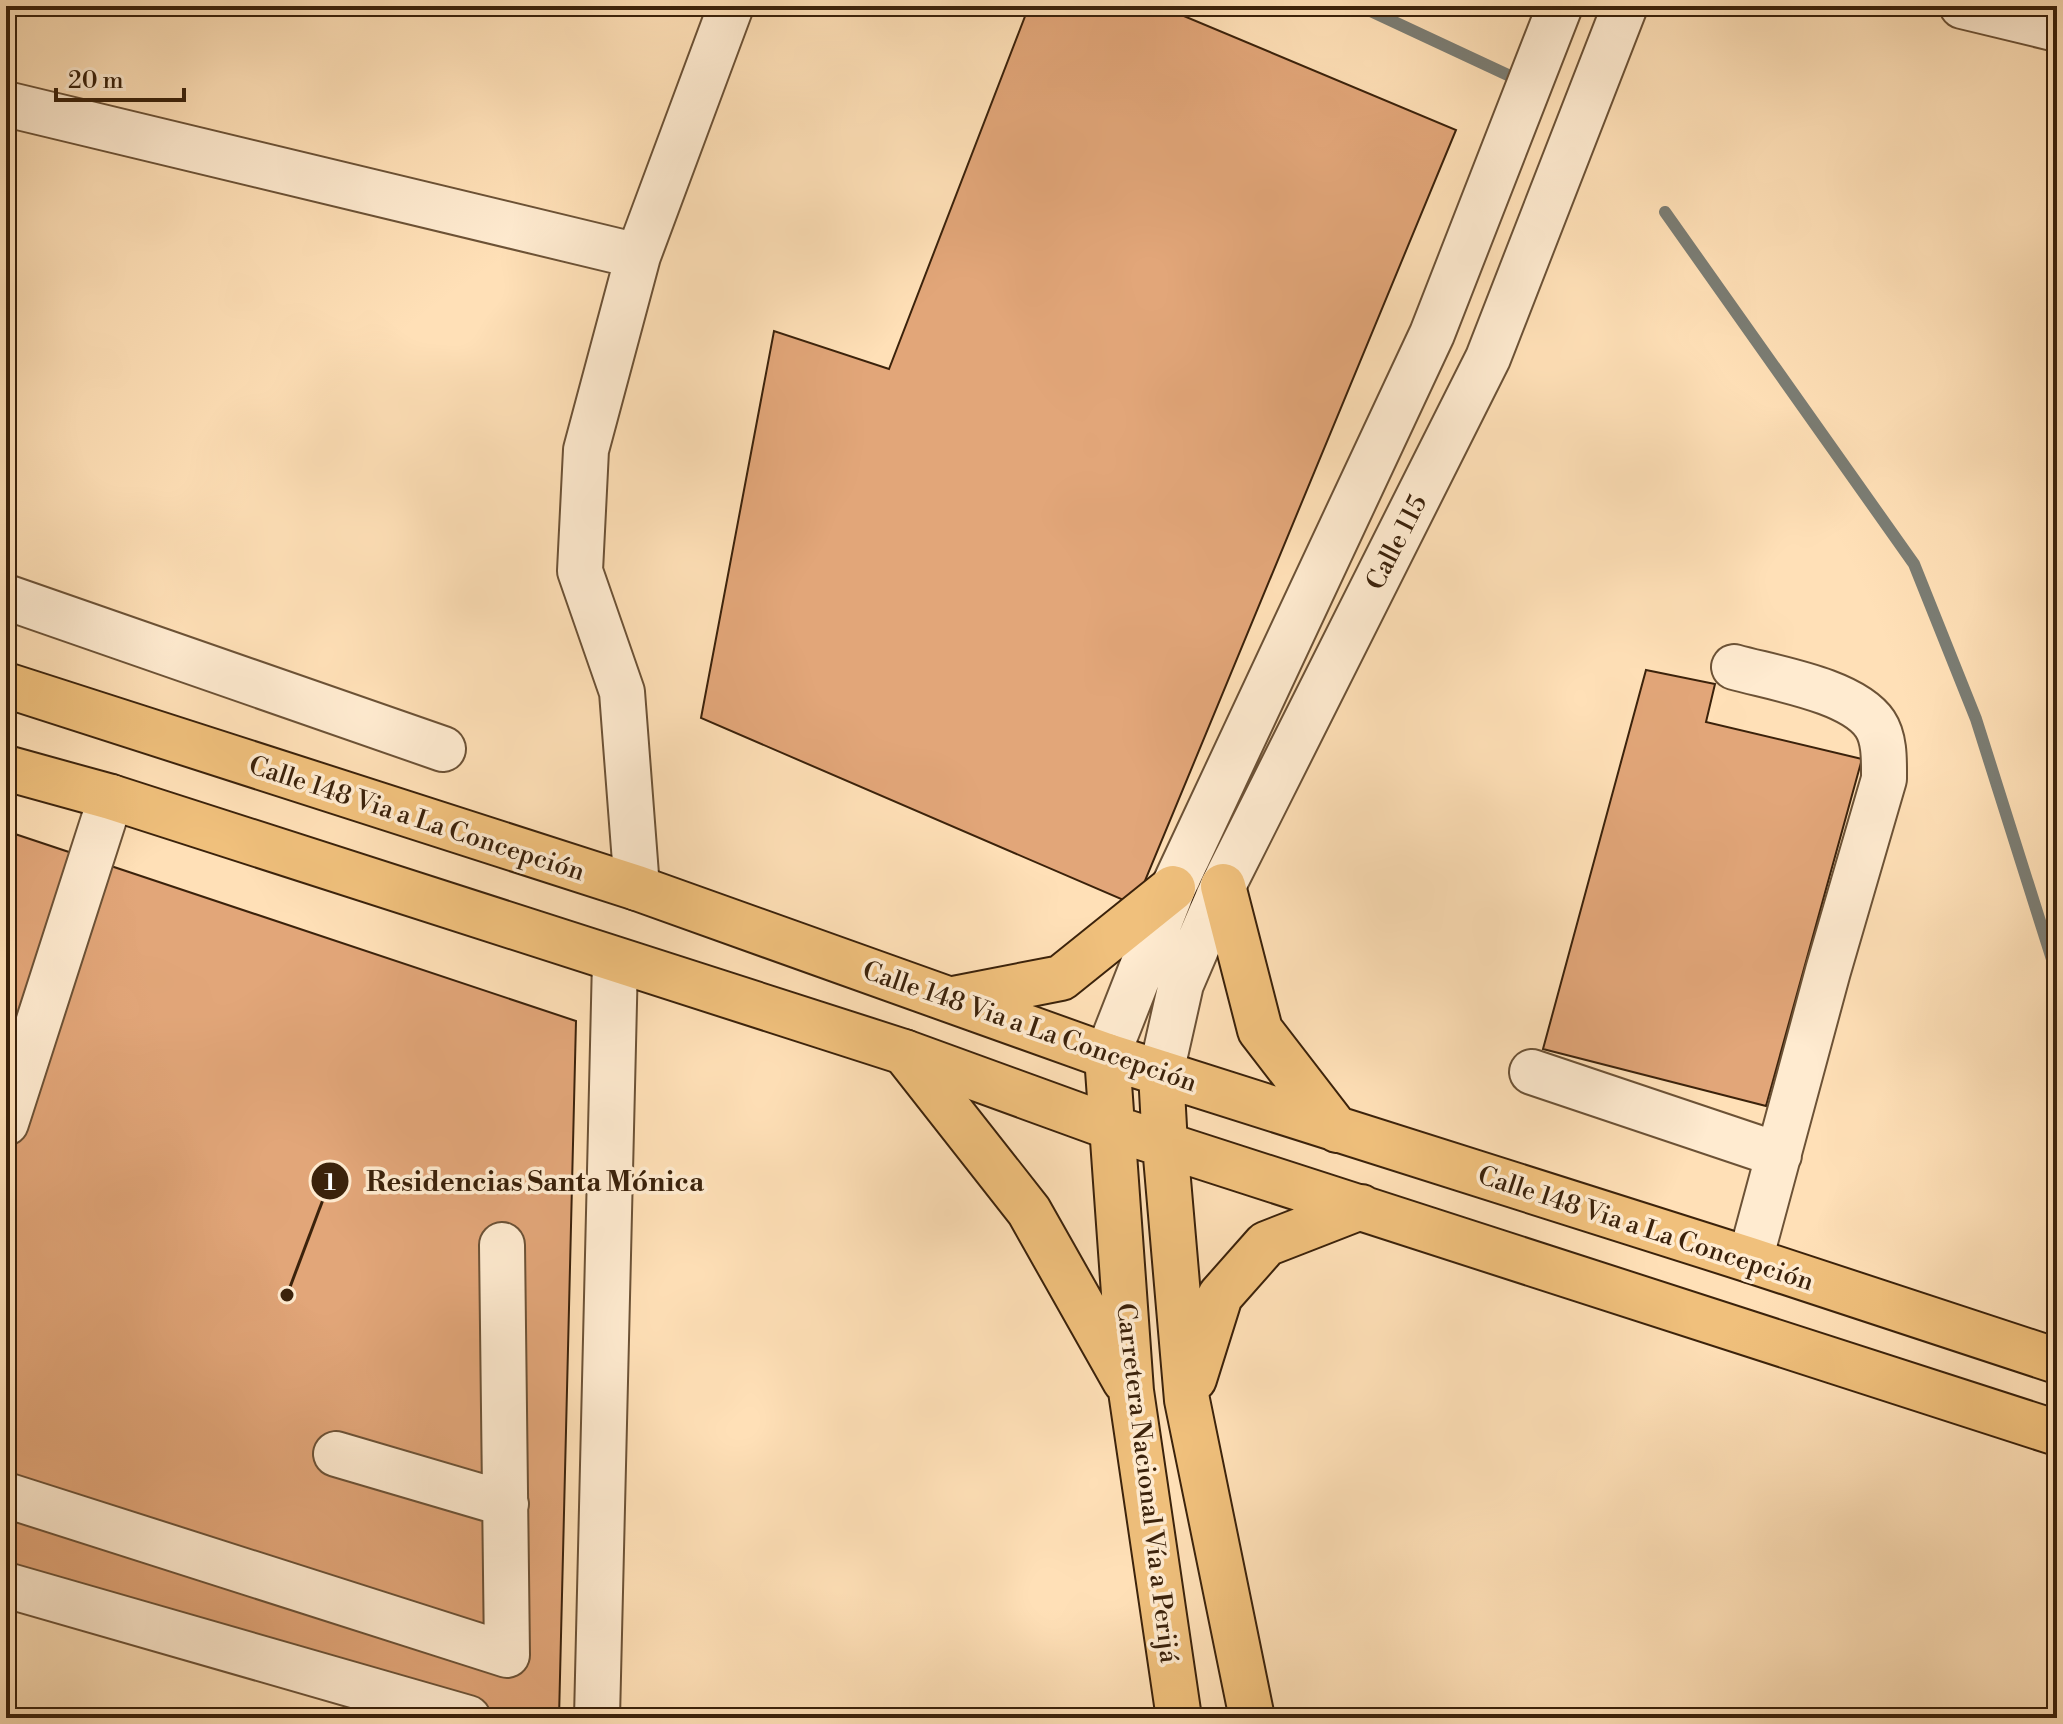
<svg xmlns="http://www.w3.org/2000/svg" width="2063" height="1724" viewBox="0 0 2063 1724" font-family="'Libre Bodoni',serif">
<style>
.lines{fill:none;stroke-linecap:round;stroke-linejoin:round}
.stream{stroke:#7b7d74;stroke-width:12}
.building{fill:#e2a679;stroke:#3b220b;stroke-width:2}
.minor-casing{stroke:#6c5236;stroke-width:48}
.major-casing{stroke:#3b220b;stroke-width:48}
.highway-casing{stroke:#3b220b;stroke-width:48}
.minor{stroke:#ffebd0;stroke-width:44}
.major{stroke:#f0c07c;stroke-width:44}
.highway{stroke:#f0c07c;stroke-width:44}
.labels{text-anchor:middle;stroke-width:7;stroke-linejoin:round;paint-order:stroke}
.street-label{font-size:26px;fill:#3b220b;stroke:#ffebd0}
.leader{fill:none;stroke:#3b220b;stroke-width:3}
.callout-dot{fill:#3b220b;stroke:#ffebd0;stroke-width:3}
.mark-label{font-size:24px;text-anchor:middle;font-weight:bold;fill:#fff}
.callout-label{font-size:28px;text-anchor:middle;font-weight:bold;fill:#3b220b;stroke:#ffebd0;stroke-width:7;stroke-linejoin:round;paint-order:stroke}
</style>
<rect width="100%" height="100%" fill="#ffe0b7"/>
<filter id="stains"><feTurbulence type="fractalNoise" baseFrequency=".0025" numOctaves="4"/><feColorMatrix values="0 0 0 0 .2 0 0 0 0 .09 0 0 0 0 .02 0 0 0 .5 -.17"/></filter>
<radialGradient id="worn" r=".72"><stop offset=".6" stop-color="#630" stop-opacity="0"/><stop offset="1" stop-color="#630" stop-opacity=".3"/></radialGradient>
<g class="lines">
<path class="stream" d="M1360,6L1510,76
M1665,212L1914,564L1976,719L2057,975"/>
</g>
<path class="building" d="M1029,6H1160L1456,130L1135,905L701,718L774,331L889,369Z
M1646,670L1715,684L1706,722L1862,759L1766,1106L1543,1049Z
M6,831L576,1021L559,1718H508L6,1569Z"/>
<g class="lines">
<defs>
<path id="minor" d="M1962,6L2057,29
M6,104L638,256
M6,597L443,749
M1734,667C1773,678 1852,690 1875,724C1885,739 1884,761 1884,779L1828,971L1750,1260
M637,888L622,692L580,571L586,450L638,256L731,6
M1107,1056L1173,888L1432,334L1560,6
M1532,1072L1779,1155
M1161,1073L1181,984L1223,886L1488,358L1625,6
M6,1123L111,797
M336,1454L506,1504
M6,1495L507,1655L502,1245
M6,1585L468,1718
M597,1718L615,961"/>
<path id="major" d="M6,685L637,888L1107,1056
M6,768L111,797L904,1052L1113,1128
M953,999L1061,978L1173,888"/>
<path id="highway" d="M1223,886L1260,1030L1337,1130
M904,1052L1029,1211L1125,1381
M1161,1073L1165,1145L1187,1400L1252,1718
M1113,1128L2057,1433
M1194,1379L1220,1296L1266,1244L1361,1207
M1179,1718L1131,1391L1107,1056L1750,1260L2057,1361"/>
</defs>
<use href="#minor" class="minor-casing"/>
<use href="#major" class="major-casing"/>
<use href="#highway" class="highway-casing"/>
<use href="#minor" class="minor"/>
<use href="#major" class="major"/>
<use href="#highway" class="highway"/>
</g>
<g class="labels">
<g class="street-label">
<text transform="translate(1396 542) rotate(-63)" y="9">Calle 115</text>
<text transform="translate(417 818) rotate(18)" y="9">Calle 148 Via a La Concepción</text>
<text transform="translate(1030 1026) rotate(19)" y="9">Calle 148 Via a La Concepción</text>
<text transform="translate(1646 1228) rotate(18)" y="9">Calle 148 Via a La Concepción</text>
<text transform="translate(1148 1483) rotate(83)" y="9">Carretera Nacional Vía a Perijá</text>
</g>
</g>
<path class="leader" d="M287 1295L330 1181"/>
<g class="callout-dot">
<circle cx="287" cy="1295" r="8"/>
<circle cx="330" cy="1181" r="20"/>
</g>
<g class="mark-label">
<text x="330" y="1190">1</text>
</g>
<g class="callout-label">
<text x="535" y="1191">Residencias Santa Mónica</text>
</g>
<rect width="2063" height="1724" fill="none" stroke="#ffe0b7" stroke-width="32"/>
<rect x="8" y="8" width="2047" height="1708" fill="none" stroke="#3b220b" stroke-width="4"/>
<rect x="16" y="16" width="2031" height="1692" fill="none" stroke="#3b220b" stroke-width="2"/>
<path d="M56 88v12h128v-12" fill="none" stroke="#3b220b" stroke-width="4"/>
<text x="68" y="88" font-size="24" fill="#3b220b" stroke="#ffebd0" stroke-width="6" paint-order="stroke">20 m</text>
<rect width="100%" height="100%" filter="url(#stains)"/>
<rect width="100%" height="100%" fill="url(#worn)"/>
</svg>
